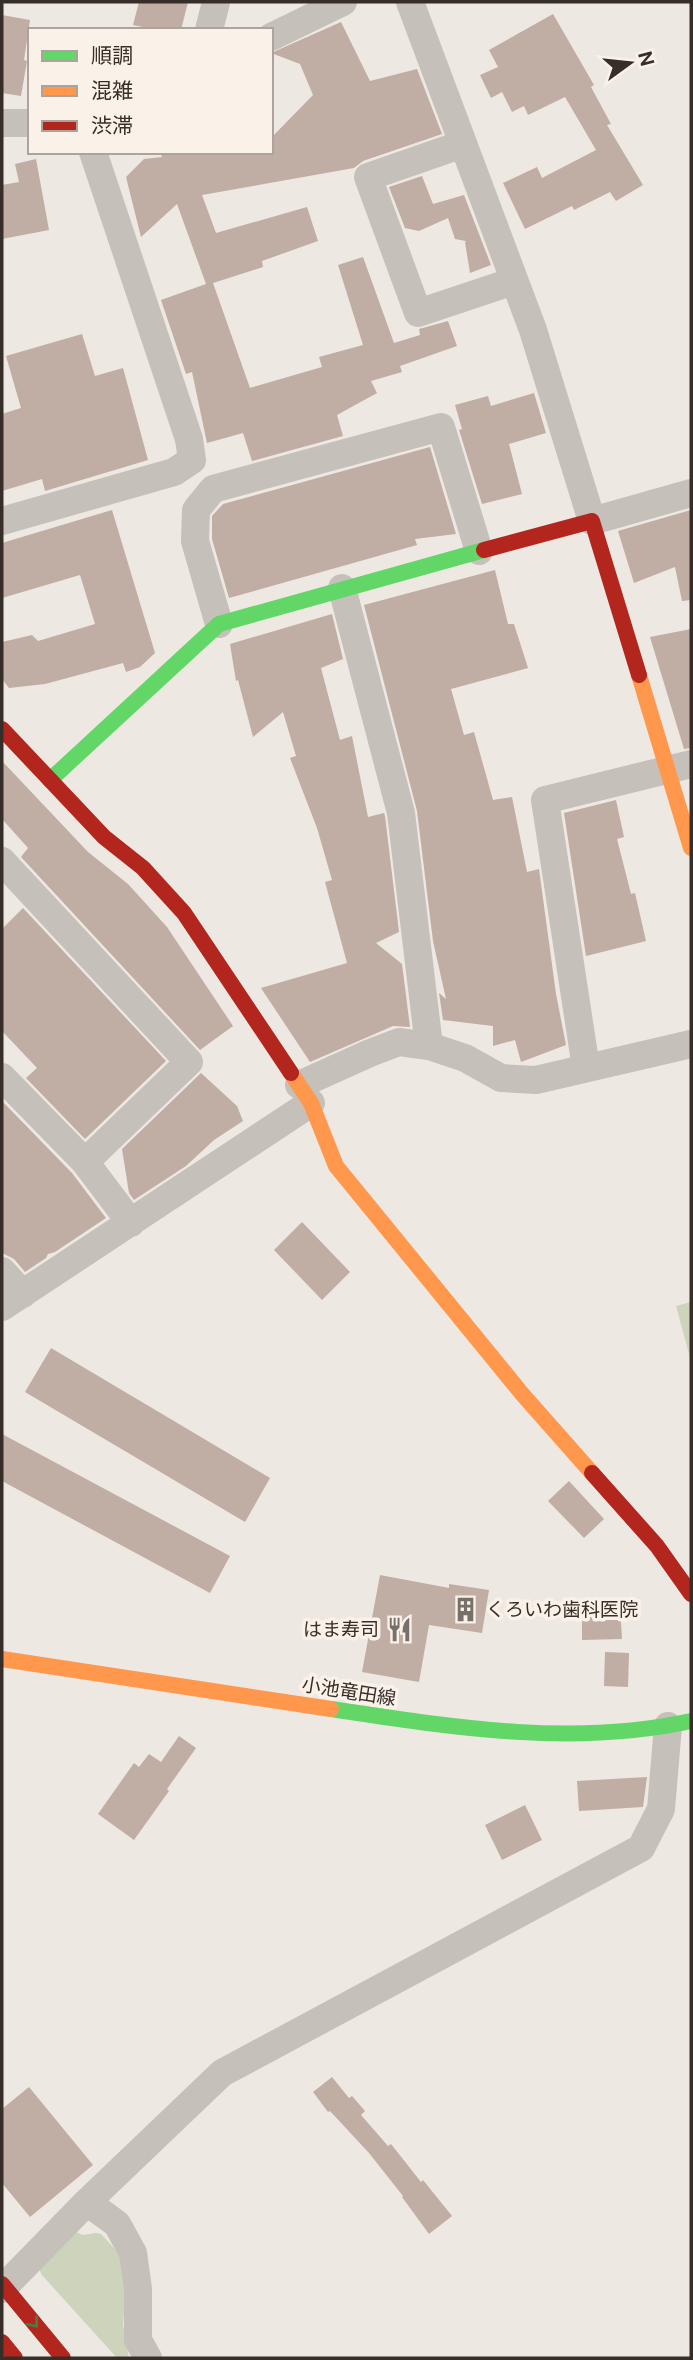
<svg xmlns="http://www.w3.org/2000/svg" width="693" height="2360" viewBox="0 0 693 2360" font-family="'Public Sans','Noto Sans JP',sans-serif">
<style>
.green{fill:#ced3bc}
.building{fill:#c0ada4}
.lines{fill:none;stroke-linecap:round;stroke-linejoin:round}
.street{stroke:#c6c0bb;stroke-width:28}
.fast{stroke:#63d668;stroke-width:16}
.slow{stroke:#ff974d;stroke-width:16}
.jam{stroke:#b3261e;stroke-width:16}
.oneway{stroke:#4b7a45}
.labels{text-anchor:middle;stroke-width:7;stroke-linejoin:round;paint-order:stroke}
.poi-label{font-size:19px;fill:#372e29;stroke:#faf2e9;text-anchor:start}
.street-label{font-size:19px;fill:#372e29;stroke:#faf2e9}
</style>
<rect width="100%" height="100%" fill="#ede8e2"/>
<path class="green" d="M691,1302V1361L676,1306Z
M73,2231L83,2235L96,2233L101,2234L114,2248L125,2265L127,2280L123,2325L129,2358H117L41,2274L39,2267Z"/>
<path class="building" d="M139,2H188L181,30H157L133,25Z
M553,14L594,85L591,87L611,124L607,125L643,185L616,201L610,192L574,210L572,206L525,229L503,183L537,167L542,178L596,150L565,97L528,115L524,106L512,112L502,92L491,98L480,75L498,67L489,50Z
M2,15L30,20L24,60L27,61L21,96L2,93Z
M341,22L370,81L417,69L442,134L363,161L354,168L202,195L216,233L307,207L318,241L262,261L263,267L213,283L250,388L322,367L319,357L363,345L338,265L363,257L394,343L420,335L419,329L448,321L457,346L400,366L402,372L371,381L377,393L337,415L343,436L252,461L243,433L207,443L192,372L186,374L161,300L206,284L177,204L141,237L126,177L144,159L162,157L160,152H271V138L313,95L300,64L271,53Z
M36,159L49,230L2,239V185L19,182L15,164Z
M422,176L433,204L464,195L491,265L470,273L465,242L466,241L455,239L448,218L419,231L405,228L389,187Z
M82,334L95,376L123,368L148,460L45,491L42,479L2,491V414L21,408L6,356Z
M534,393L546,433L509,444L522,494L482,504L459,430L462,429L455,405L488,396L491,406Z
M430,447L456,534L415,539L417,545L229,598L212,539V516L223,504Z
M112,510L155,653L140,667L126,672L123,663L45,684L9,688L2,679V642L32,635L38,641L95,624L80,575L2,598V543Z
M691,510V600L682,601L675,567L634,583L618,531Z
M495,570L508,624H514L528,668L451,689L464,735L474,732L493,800L512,797L527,872L539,869L556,994L566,1045L521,1062L515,1040L493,1046V1026L443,1020L439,993L446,999L433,941L417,811L364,605Z
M332,614L343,659L321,668L340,740L352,736L368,817L384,813L385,816L399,932L376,943L402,964L410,1027L393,1026L310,1062L261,988L347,963L325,882L332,880L317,828L290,758L296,756L283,712L253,737L238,680L236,681L230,644Z
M691,629V748L684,749L650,637Z
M2,761L88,852L128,884L167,927L233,1026L200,1050L21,857L28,848L2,819Z
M616,800L624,837L617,839L631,894L635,893L646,941L586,956L564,813Z
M23,908L166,1061L85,1139L26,1078L37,1068L2,1031V929Z
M201,1073L237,1106L243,1121L214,1140L186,1166L134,1200L129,1193L122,1149Z
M3,1102L72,1173L106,1218L55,1252L48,1254L46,1258L25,1272L14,1259L2,1253Z
M302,1222L350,1272L322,1300L274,1250Z
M51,1348L270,1478L245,1522L25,1392Z
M2,1434L230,1556L210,1593L2,1481Z
M569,1481L604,1519L584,1538L548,1501Z
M380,1575L449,1588V1584L489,1590L482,1633L429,1625L419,1682L362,1672Z
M582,1605L620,1607L622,1639L582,1640Z
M605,1652L629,1653L628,1687L604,1686Z
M179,1736L196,1748L167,1789L169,1791L134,1840L98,1814L134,1763L139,1767L149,1754L161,1762Z
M647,1777L643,1807L579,1811L577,1781Z
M525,1805L542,1840L502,1860L485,1825Z
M332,2077L349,2098L352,2096L365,2111L361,2115L388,2146L391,2144L421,2182L423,2180L452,2216L429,2234L402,2197L403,2196L369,2153L330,2111L328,2112L313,2092Z
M29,2087L93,2165L30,2217L2,2183V2109Z"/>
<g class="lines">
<path class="street" d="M410,2L533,330L592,521L691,493
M209,30L216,2
M271,37L343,2
M2,123H30
M463,144L368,177L418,313L514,281
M2,521L174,472L192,460L189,439L93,152
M342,588L401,813L429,1046
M219,624L195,541L196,510L213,489L441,427L479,551
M2,861L189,1062L85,1162
M586,1068L545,800L691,764
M2,1077L85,1162L131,1223
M299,1085L370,1053L399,1042L429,1046L465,1058L501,1078L536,1080L691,1044
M2,1271L23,1294
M2,1307L311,1103
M87,2202L117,2224L133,2253L138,2289V2340L148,2358
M2,2289L87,2202L222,2073L641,1848L661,1809L668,1726"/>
<path class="fast" d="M50,780L219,624L484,550
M331,1709C450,1727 572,1747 691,1721"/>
<path class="slow" d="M639,675L691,848
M291,1073L311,1103L336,1166L523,1395L592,1473
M2,1659L331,1709"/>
<path class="jam" d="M484,550L592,521L639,675
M2,729L104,837L143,868L184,913L291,1073
M592,1473L657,1546L691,1594
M2,2284L63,2358
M2,2342L15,2358"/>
</g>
<defs><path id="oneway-chevron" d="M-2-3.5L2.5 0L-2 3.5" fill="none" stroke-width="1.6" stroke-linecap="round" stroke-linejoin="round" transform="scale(1.75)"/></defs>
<use class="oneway" href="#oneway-chevron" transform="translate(34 2323) rotate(50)"/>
<defs>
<symbol id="building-bare" viewBox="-9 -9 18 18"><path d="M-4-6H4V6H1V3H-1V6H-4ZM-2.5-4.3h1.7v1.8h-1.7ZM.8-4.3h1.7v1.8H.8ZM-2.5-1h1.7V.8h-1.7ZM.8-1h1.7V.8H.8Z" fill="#776f6a" stroke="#faf2e9" stroke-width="2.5" paint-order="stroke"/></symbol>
<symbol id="restaurant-bare" viewBox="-9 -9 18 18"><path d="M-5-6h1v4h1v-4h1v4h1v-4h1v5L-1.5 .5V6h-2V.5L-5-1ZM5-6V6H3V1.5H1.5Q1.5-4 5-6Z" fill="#776f6a" stroke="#faf2e9" stroke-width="2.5" paint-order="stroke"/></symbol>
</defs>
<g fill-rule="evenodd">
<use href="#building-bare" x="448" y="1592" width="35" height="35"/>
<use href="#restaurant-bare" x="382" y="1612" width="35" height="35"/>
</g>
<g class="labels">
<g class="poi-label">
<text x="486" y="1616">くろいわ歯科医院</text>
<text x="379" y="1636" text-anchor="end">はま寿司</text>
</g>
<g class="street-label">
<text transform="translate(349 1691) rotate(9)" y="7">小池竜田線</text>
</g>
</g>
<rect width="693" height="2360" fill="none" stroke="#372e29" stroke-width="7"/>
<rect x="28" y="28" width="245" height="126" fill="#faf2e9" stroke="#aca49c" stroke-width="2"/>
<rect x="42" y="51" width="35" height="10" fill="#63d668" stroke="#aca49c" stroke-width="2"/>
<text x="91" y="63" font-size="21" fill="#372e29">順調</text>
<rect x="42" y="86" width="35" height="10" fill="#ff974d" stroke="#aca49c" stroke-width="2"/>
<text x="91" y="98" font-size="21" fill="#372e29">混雑</text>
<rect x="42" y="121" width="35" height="10" fill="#b3261e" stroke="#aca49c" stroke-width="2"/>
<text x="91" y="133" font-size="21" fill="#372e29">渋滞</text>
<g transform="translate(630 63) rotate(75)" stroke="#faf2e9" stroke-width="5" paint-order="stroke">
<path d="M0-5L12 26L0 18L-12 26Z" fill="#372e29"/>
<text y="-10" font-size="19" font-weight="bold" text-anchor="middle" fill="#372e29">N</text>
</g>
</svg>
